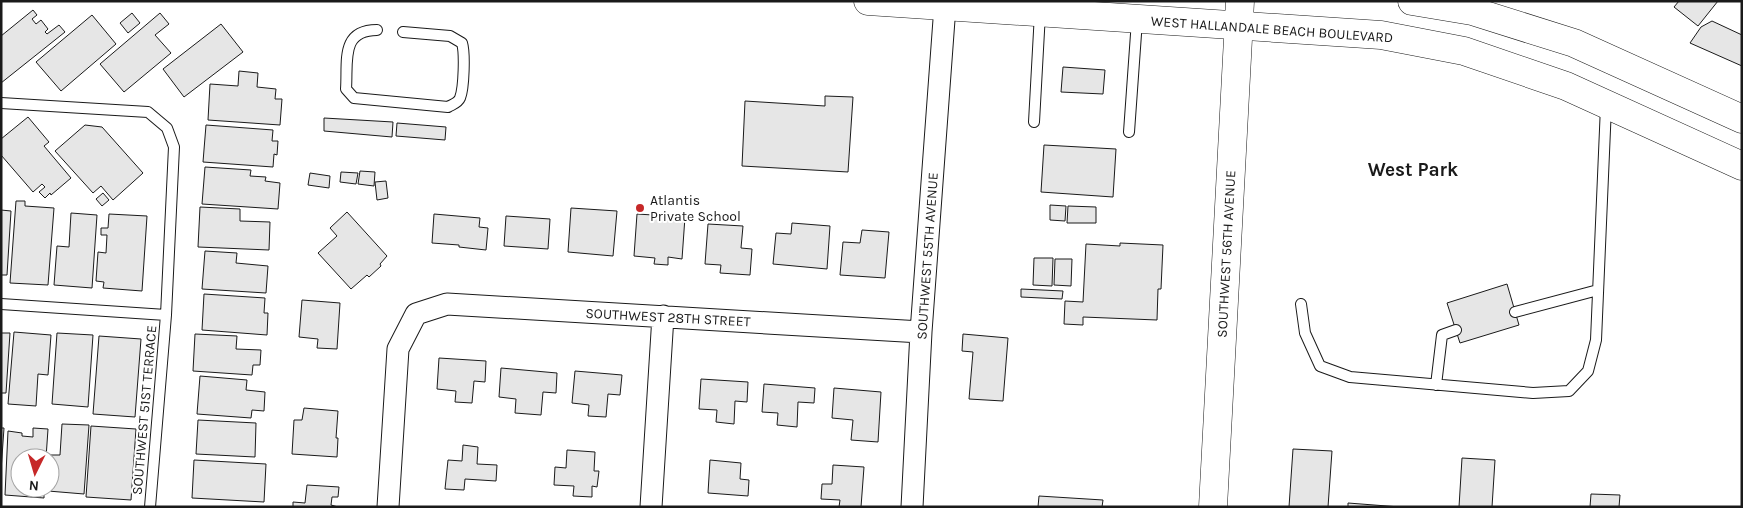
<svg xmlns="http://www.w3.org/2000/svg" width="1743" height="508" viewBox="0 0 1743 508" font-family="Karla,sans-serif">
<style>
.building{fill:#e6e6e6;stroke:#1a1a1a}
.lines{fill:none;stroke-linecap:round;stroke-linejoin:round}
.lane-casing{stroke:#1a1a1a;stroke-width:12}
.street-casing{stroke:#1a1a1a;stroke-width:23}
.secondary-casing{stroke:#1a1a1a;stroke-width:29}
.primary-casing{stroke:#1a1a1a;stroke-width:29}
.lane{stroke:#fff;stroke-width:10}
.street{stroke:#fff;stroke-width:21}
.secondary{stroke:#fff;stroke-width:28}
.primary{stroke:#fff;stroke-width:28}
.poi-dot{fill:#c62828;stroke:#fff;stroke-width:2}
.labels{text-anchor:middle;stroke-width:4;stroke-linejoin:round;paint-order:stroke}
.street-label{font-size:14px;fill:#1a1a1a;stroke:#fff}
.poi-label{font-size:14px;fill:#1a1a1a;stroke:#fff;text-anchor:start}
.district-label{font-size:19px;font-weight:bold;fill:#1a1a1a;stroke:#fff}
</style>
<rect width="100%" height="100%" fill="#fff"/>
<path class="building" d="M1679,1H1718L1698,26L1674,7Z
M33,10L37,15L32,19L36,24L41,20L48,29L45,32L47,34L59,25L65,32L1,83V36Z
M132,13L140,23L128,33L120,23Z
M160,13L169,24L155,35L171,53L124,92L100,64Z
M92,15L116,44L61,91L36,62Z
M1712,21L1742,35V66L1690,43L1701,27Z
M221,24L243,52L184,97L163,69Z
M1063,67L1105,70L1103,94L1061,92Z
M239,71L258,73L257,87L276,89L275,99H282L280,125L208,120L210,84L238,86Z
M825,96L853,97L848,172L742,166L745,101L825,106Z
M28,117L49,142L44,146L71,178L51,195L50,193L45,198L39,192L45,187L42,184L33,192L1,155V139Z
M324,118L393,122L392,137L324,131Z
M397,123L446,127L445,140L396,136Z
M85,125L102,127L143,173L113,200L101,186L93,193L55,151Z
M206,125L273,130L272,141H278L277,155L274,154L273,167L203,162Z
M1044,145L1116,149L1113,197L1041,192Z
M205,167L251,170L250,176L266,177L265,181L280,183L278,209L202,204Z
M360,171L375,172L374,186L358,184Z
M341,172L358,173L356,184L340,182Z
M310,173L330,176L329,188L308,185Z
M386,181L388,198L377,200L375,182Z
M103,193L109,200L102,206L96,199Z
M16,201H25V206L54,208L48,285L10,283Z
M1050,205L1066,206L1065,221L1050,220Z
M1068,206L1096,207V223H1067Z
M200,207L240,209V221L270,222L269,250L198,247Z
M571,208L617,211L613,256L568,252Z
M1,210L11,211L7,275H1Z
M347,212L387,256L380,264L381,266L369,277L367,275L351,289L318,253L337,236L330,228Z
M71,213L97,215L92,288L54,285L57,246L69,247Z
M109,214L147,216L142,291L103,288L104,282L96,281L98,252L106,253L107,235H101V228H108Z
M434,214L480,218L479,227L488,228L486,250L459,247V245L432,243Z
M637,214L685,217L682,259L668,257V265L654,264L655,258L634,256Z
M506,216L550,219L548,249L504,246Z
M792,223L830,226L827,269L773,264L776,233L791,234Z
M708,224L743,226L741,248L752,249L750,275L720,273L721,265L705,264Z
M862,230L889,232L885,278L840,275L843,242L860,243Z
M1120,243L1163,245L1161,289H1158L1157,320L1083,317V325L1064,324L1065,301L1083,302L1086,244L1120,246Z
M205,251L237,253L236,263L268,266L266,293L202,289Z
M1034,258H1053L1052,286L1033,285Z
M1055,259H1072L1071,286L1054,285Z
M1507,284L1519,325L1460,343L1447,303Z
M1021,289L1063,291L1062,299L1021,297Z
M204,294L265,298L264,313H268L267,335L202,330Z
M302,300L340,303L337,349L317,348L318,339L299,337Z
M14,332L51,335L48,375L38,374L36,406L8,404Z
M1,333H10L6,393H1Z
M57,333L93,335L88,407L52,404Z
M195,334L237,336L236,349L261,350L260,365H253L252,375L193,371Z
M963,334L1008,338L1003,401L969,399L973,352L962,351Z
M99,336L141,339L135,417L93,414Z
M439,358L486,361L485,382L474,381L472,403L455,402L456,391L437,389Z
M501,368L557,373L556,393L543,392L541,415L515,413L516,399L499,397Z
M575,371L622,375L620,395L608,394L606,417L588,416L589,405L572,403Z
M200,376L247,380L246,390L265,392L264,411L252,410L251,418L197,414Z
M701,379L748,382L747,402L735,401L734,424L716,422L717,410L699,409Z
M764,384L815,388L814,403L798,402L797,427L777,425L778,413L762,412Z
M834,388L881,392L878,442L851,440L853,420L832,418Z
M304,408L338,411L336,438H338L337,457L292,454L294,420H302Z
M198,420L256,423L255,457L196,454Z
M62,424L89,425L84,494L48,491V488H50V455H60Z
M91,426L136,429L131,500L86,497Z
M1,428H4L1,471Z
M33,428L48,429L46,458H20V488H44V498L5,495L8,431L22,433V436L33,437Z
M463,445L478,447L477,464L497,465L496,481L465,479L464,490L445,489L448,460L462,461Z
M1293,449L1332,451L1328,507H1289Z
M567,450L595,452L594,471H599L597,487L592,486V497L573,496L574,486L554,485L555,467L566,468Z
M1462,458L1495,460L1492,507H1459Z
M194,460L266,464L264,502L192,498Z
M710,460L741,463L740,479L749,480L748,496L708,493Z
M833,465L864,467L861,507H839L840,500L821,499L822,484H832Z
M307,485L339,487L338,497H332L331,505L338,507H293V502L305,503Z
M1591,494L1620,495L1619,507H1590Z
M1039,496L1103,500L1102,507H1038Z
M1348,503L1400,507H1348Z"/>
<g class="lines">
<defs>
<path id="lane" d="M377,30C340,30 348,62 346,89L354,98L448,107C453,104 458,103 460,98C464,88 465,53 462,43L450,36L403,32
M1,103L148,112L167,128L174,147L166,315L150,507
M1034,122L1040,13
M1129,132L1137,20
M1,304L166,315
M1301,304L1305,333L1320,366L1350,377L1533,393L1569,391L1588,371L1596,340L1606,106
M1515,312L1598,290
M1436,385L1442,335L1456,330"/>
<path id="street" d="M388,507L398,349L416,314L447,304L921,332
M651,507L663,316
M912,507L921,332L945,6"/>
<path id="secondary" d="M1213,507L1240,1"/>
<path id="primary" d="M868,1L1381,35L1464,51L1566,86L1742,166
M1412,1L1472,11L1574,43L1742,119"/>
</defs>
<use href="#lane" class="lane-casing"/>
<use href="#street" class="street-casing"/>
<use href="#secondary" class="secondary-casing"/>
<use href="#primary" class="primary-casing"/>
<use href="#lane" class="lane"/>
<use href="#street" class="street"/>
<use href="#secondary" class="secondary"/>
<use href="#primary" class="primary"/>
</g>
<circle class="poi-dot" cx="640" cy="208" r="5"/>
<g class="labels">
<g class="street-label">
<text transform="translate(1272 29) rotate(4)" y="5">WEST HALLANDALE BEACH BOULEVARD</text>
<text transform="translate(1226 254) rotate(-87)" y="5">SOUTHWEST 56TH AVENUE</text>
<text transform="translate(927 256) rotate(-86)" y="5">SOUTHWEST 55TH AVENUE</text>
<text transform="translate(668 317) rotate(3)" y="5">SOUTHWEST 28TH STREET</text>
<text transform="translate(144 410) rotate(-85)" y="5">SOUTHWEST 51ST TERRACE</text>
</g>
<g class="poi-label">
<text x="650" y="205">Atlantis<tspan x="650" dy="16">Private School</tspan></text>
</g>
<g class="district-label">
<text x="1413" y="176">West Park</text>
</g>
</g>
<rect width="1743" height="508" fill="none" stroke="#1a1a1a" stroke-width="5"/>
<g transform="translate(35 473) rotate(185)"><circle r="24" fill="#ffffff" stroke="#a3a3a3"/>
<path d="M0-4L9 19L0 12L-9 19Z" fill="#c62828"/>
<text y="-8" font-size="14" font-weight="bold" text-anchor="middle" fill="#1a1a1a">N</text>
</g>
</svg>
